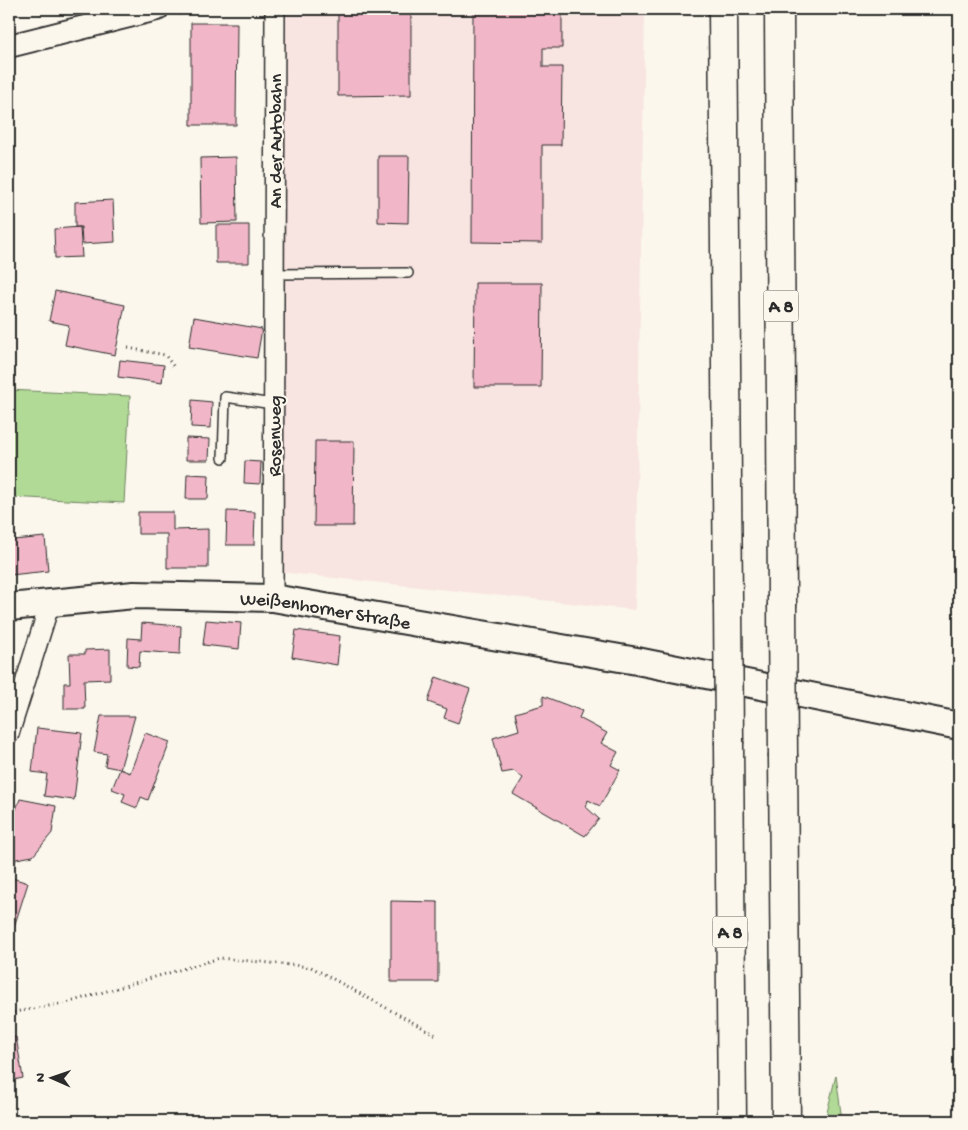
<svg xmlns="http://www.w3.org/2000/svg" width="968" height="1130" viewBox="0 0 968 1130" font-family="'Gochi Hand',sans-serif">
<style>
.built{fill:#f8e4e1}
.green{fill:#b1da96;stroke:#6e8260}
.building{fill:#f1b7c8;stroke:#2b2b2b}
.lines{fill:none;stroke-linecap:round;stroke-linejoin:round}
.service-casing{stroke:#2b2b2b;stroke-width:12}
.minor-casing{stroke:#2b2b2b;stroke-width:22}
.tertiary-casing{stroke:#2b2b2b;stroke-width:26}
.secondary-casing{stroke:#2b2b2b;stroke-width:30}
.motorway-casing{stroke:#2b2b2b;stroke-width:31}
.path{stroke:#2b2b2b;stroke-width:3;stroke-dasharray:1 4;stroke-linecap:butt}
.service{stroke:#fbf7ec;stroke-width:9}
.minor{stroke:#fbf7ec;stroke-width:19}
.tertiary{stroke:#fbf7ec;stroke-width:22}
.secondary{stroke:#fbf7ec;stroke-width:26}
.motorway{stroke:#fbf7ec;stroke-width:28}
.motorway-bridge-casing{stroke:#2b2b2b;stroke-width:31;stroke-linecap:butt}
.motorway-bridge{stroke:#fbf7ec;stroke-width:28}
.labels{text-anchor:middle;stroke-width:4;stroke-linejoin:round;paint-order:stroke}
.shield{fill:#fbf7ec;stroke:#696865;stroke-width:1}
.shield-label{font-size:18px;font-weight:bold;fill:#2b2b2b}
.street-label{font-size:19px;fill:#2b2b2b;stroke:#fbf7ec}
</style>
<rect width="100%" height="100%" fill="#fbf7ec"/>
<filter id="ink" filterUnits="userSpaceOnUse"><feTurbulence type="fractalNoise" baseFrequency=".02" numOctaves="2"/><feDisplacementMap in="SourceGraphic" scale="10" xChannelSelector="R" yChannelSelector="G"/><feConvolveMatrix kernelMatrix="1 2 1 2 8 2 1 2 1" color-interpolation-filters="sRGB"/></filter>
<g filter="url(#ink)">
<path class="built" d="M285,9H645L635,610L279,572Z"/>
<path class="green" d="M9,390L130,396L124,503L9,497Z
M836,1075L842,1121H825Z"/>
<path class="building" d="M338,9H411V95L338,96Z
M473,9H562V48H543V67H562L561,145H542V243L472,242Z
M191,23H237L236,125H191Z
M378,156H409L408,223L378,222Z
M236,157L237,222L201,223L200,158Z
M113,200L115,242L82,244L81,227H75V202Z
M216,225H249V263H216Z
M80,227L82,257L55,258L54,229Z
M475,283H542L541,387H474Z
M55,291L125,305L115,355L65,345L69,325L49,321Z
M194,317L262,329L257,358L189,347Z
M120,360L164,365L162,383L118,377Z
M192,400L212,402L211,428L191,427Z
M186,438L210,439L209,460H186Z
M315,441H354L353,526H314Z
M245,461L261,462L260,484L244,483Z
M187,474L209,475L208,499H186Z
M227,511L255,512L254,545H226Z
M138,512H173V530L208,529V568H167V534H138Z
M12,516L14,540L45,537L48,571L10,575L9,517Z
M206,620L241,623L239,649L203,645Z
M142,623L181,626L180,654L140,651L139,667L127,666L128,638L141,639Z
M296,630L340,636L337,665L292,657Z
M110,649V679L84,680L85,709H64V683H70L69,654H85V650Z
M436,677L470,689L458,723L444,718L447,709L428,702Z
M543,696L582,711L579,718L607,733L601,743L618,752L611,765L620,770L600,806L588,800L586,807L599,819L585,836L513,794L523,778L514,771L502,773L493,738L519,730L515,713L543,705Z
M101,716H135L120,769L105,766L107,754L94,752Z
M37,728L82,733L74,800L44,796L47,774L32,772Z
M145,733L170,742L148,800L141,797L137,808L122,802L125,794L112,789L120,769L130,773Z
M20,799L56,806L52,833L33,856L16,859L14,866L9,864V841H14L9,832V820L15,812Z
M9,877L28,883L13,930L9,929Z
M391,901L438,902V982H391Z
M16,1037L23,1078L9,1081V1038Z"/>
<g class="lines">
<defs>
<path id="service" d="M274,274L408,273
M223,458L225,397L273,404"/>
<path id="minor" d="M273,598L275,9
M9,734L50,603"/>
<path id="tertiary" d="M9,46L157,9"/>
<g id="secondary">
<path id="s1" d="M9,607L134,595L273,598L637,661L959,726"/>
</g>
<path id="motorway" d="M723,9L728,601
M779,9L782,604
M729,744L732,1121
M783,757L786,1121"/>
</defs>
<use href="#service" class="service-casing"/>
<use href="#minor" class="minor-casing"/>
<use href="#tertiary" class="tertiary-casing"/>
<use href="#secondary" class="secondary-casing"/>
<use href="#motorway" class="motorway-casing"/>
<path class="path" d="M178,14L199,9
M128,348L165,355L174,367
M9,1013L66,1003L220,958L311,967L438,1036"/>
<use href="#service" class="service"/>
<use href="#minor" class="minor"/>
<use href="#tertiary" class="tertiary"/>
<use href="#secondary" class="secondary"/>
<use href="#motorway" class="motorway"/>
<defs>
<path id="motorway-bridge" d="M728,601L729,744
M782,604L783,757"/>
</defs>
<use href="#motorway-bridge" class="motorway-bridge-casing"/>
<use href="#motorway-bridge" class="motorway-bridge"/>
</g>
</g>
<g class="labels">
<g class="shield">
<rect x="763.5" y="290.5" width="35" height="31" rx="4"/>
<rect x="712.5" y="916.5" width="35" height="31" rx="4"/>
</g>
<g class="shield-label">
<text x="781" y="312">A 8</text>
<text x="730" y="938">A 8</text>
</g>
<g class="street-label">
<text transform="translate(274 141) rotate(-90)" y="7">An der Autobahn</text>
<text transform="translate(273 436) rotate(-90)" y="7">Rosenweg</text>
<text dy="7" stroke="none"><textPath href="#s1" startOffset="318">Weißenhorner Straße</textPath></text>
</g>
</g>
<rect width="968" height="1130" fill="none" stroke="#fbf7ec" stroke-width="30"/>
<rect x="15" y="15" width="938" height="1100" fill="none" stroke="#2b2b2b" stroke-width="2" filter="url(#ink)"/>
<g transform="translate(52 1078) rotate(272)" stroke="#fbf7ec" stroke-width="4" paint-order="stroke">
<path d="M0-4L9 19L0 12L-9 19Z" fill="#2b2b2b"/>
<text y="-8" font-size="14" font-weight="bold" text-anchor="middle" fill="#2b2b2b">N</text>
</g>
</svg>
